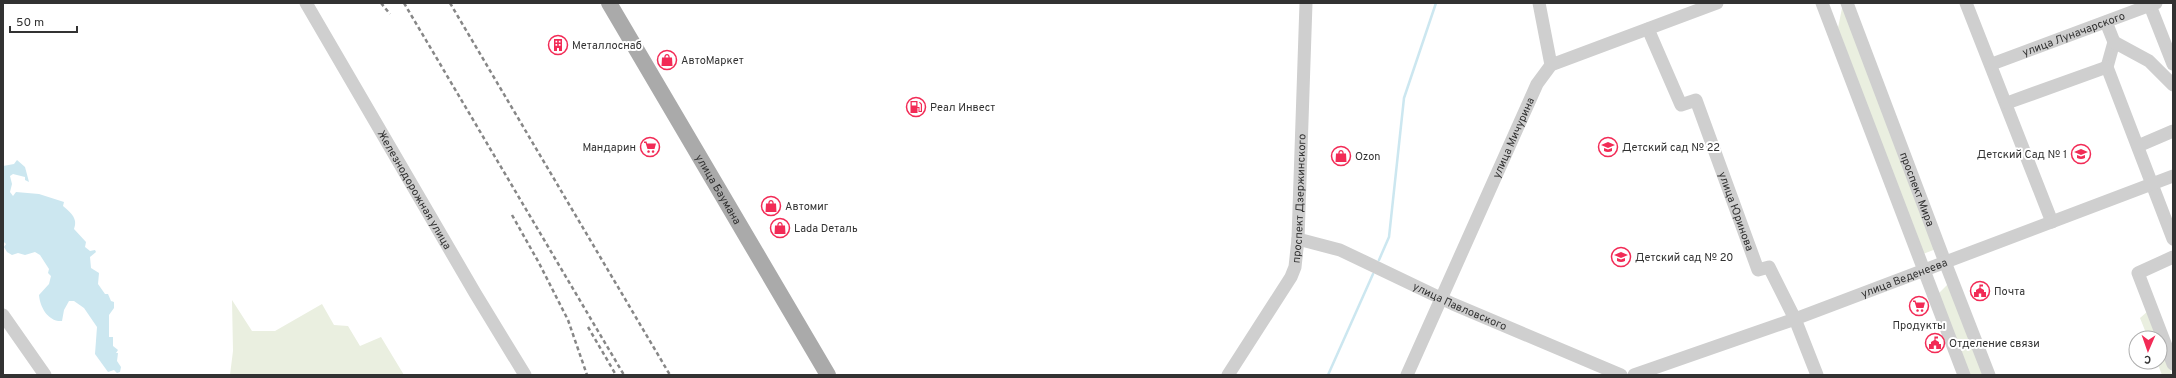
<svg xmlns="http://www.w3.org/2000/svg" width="2176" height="378" viewBox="0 0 2176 378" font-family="Overpass,sans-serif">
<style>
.green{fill:#eaefe0}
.water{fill:#cce7f0}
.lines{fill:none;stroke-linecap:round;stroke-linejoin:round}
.stream{stroke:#cce7f0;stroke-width:2.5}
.minor{stroke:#cfcfcf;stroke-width:13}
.major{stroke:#aaa;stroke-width:16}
.rail{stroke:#878787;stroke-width:2.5;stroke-dasharray:4 3;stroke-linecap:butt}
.labels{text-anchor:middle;stroke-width:4;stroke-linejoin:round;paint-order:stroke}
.street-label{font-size:11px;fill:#323232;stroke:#fff}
.poi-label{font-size:11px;fill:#323232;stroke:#fff;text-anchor:start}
</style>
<rect width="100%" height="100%" fill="#fff"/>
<path class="green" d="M1843,3L1936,249L1923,254L1838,28Z
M1948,284L1983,375H1969L1938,294Z
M232,300L252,331H275L322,304L334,325L348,326L360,346L381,337L404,375H230L233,351Z
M2148,311L2158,338H2148L2140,318Z
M2160,343L2172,375H2162L2157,362H2160Z"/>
<path class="water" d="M17,160L25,167L29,182L25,180V177L13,174L10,176L12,184L10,192L13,196L16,192L39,194L64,202L63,206C71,213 78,218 74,229L86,242L85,247L90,251L95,250L96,252L90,257L91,268L99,273L98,284L105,294H108L111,301L114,302V308L109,315V337H113V346L118,350L116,353H118L117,361L121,367L120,372L117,373L114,370L108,372L95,354L97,327L84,308L74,301H69L64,310L62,321C48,322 40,307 39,295L49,284L51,276L48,273L49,269L40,255L35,252L25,255L18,253L12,255L7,252L4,247L6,244L3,241V166L14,164Z"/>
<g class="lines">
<path class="stream" d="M1379,260L1389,237L1404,98L1436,3
M1328,375L1373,274"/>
<g class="minor">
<path id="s1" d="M306,3L475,293L525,375"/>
<path d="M1539,3L1551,65"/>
<path d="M1822,3L1964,375"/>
<path id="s2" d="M1847,3L1945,262L1989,375"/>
<path d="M1966,3L2052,222"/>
<path d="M2149,3L2173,64"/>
<path d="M2106,22L2114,42L2107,67"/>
<path id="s3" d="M1648,29L1681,105L1696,100L1758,270L1769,267L1795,319L1817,375"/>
<path d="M2114,42L2149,61L2173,85"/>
<path id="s4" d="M1992,64L2156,3"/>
<path d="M2007,103L2107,67L2173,239"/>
<path d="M2138,146L2173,131"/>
<path id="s5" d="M1298,239L1340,250L1453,304L1621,375"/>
<path d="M2173,257L2138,273L2173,364"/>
<path d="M3,315L45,375"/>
<path id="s6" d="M1228,375L1291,277L1295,267L1298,239L1306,3"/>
<path id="s7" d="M1407,375L1537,84L1551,65L1717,3"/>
<path id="s8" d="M1634,375L1795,319L2173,176"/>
</g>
<path class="major" id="s9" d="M609,3L828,375"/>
<path class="rail" d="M381,3L390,14
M404,3L624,375
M419,3V4
M450,3L670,375
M512,215L539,263L568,320L587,375
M588,327L616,375"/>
</g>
<defs>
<symbol id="building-ring" viewBox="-11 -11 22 22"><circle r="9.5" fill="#fff" stroke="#f22b56" stroke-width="1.5"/><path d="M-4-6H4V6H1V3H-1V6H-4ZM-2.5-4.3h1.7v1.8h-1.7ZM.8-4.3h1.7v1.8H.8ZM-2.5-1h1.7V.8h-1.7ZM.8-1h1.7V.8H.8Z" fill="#f22b56"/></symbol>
<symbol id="shop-ring" viewBox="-11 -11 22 22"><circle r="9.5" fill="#fff" stroke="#f22b56" stroke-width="1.5"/><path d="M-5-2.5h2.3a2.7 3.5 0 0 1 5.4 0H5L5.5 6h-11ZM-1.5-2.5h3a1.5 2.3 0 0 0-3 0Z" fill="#f22b56"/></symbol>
<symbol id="fuel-ring" viewBox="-11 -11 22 22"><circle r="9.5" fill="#fff" stroke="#f22b56" stroke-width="1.5"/><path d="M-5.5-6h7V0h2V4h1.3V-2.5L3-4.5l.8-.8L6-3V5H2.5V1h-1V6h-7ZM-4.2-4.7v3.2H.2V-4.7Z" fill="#f22b56"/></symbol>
<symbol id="supermarket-ring" viewBox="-11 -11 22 22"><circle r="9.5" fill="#fff" stroke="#f22b56" stroke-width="1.5"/><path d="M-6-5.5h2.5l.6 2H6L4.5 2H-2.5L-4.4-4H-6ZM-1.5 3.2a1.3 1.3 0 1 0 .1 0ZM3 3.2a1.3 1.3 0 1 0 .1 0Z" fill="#f22b56"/></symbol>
<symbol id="school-ring" viewBox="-11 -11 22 22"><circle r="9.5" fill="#fff" stroke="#f22b56" stroke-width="1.5"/><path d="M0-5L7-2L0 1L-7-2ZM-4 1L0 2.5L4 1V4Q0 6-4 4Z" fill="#f22b56"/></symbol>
<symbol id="civic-ring" viewBox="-11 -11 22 22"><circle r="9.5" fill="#fff" stroke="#f22b56" stroke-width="1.5"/><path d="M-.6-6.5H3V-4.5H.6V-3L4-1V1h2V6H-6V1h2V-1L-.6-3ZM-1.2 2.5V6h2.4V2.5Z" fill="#f22b56"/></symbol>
</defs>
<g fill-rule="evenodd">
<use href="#building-ring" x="547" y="34" width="22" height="22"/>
<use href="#shop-ring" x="656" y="49" width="22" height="22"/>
<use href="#fuel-ring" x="905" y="96" width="22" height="22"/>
<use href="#supermarket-ring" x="639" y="136" width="22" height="22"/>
<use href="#school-ring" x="1597" y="136" width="22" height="22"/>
<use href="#school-ring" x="2070" y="143" width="22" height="22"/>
<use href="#shop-ring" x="1330" y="145" width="22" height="22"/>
<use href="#shop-ring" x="760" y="195" width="22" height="22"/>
<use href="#shop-ring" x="769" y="217" width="22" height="22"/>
<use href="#school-ring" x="1610" y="246" width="22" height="22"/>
<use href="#civic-ring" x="1969" y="280" width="22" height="22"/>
<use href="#supermarket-ring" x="1908" y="295" width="22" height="22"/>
<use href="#civic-ring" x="1924" y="332" width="22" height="22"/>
</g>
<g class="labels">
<g class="street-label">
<text dy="4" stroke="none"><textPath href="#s4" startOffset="87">улица Луначарского</textPath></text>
<text dy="4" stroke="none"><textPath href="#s7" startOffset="260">улица Мичурина</textPath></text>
<text dy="4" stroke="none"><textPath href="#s9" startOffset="216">улица Баумана</textPath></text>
<text dy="4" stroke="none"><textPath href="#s2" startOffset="199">проспект Мира</textPath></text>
<text dy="4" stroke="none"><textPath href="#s1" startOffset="216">Железнодорожная улица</textPath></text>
<text dy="4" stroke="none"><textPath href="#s6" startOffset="196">проспект Дзержинского</textPath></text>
<text dy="4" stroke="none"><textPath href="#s3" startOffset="217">улица Юринова</textPath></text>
<text dy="4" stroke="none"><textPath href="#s8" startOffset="287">улица Веденеева</textPath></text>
<text dy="4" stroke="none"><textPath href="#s5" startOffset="176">улица Павловского</textPath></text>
</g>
<g class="poi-label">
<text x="572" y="49">Металлоснаб</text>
<text x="681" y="64">АвтоМаркет</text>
<text x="930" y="111">Реал Инвест</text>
<text x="636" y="151" text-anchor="end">Мандарин</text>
<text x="1622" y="151">Детский сад № 22</text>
<text x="2067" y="158" text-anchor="end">Детский Сад № 1</text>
<text x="1355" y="160">Ozon</text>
<text x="785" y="210">Автомиг</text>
<text x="794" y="232">Lada Dеталь</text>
<text x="1635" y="261">Детский сад № 20</text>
<text x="1994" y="295">Почта</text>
<text x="1919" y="329" text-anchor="middle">Продукты</text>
<text x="1949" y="347">Отделение связи</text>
</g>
</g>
<rect width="2176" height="378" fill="none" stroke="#323232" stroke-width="8"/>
<g transform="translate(2148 350) rotate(182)"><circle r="19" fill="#ffffff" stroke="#adadad"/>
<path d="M0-3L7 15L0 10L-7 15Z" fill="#f22b56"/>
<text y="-6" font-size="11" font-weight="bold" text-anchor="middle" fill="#323232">С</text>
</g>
<path d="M10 26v6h67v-6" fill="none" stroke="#323232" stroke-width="2"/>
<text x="16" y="26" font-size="12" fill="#323232" stroke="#ffffff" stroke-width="3" paint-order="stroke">50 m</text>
</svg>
